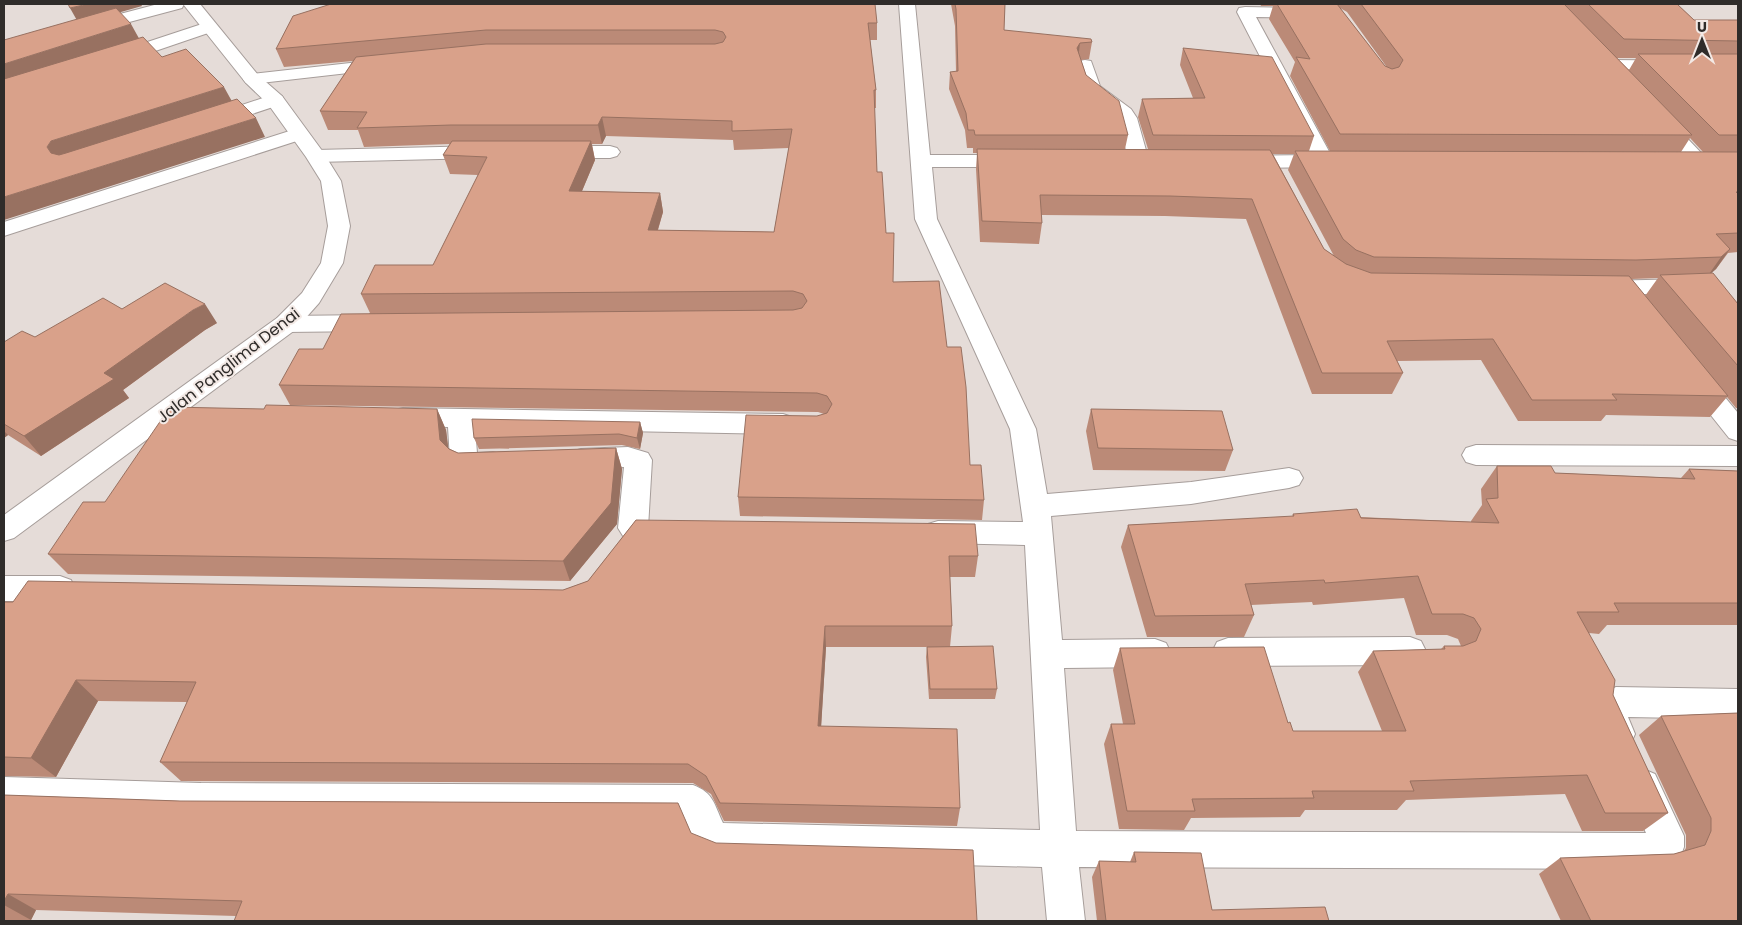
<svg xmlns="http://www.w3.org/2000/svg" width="1742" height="925" viewBox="0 0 1742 925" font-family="Poppins,sans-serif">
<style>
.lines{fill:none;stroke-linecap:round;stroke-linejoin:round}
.minor-casing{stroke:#a69d9a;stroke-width:2}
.major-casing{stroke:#a69d9a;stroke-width:2}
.minor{fill:#fff;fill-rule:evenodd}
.major{fill:#fff;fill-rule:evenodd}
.wall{fill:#bb8a77;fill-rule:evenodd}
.shaded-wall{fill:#987161}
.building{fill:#d9a18a;stroke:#987161}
.labels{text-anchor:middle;stroke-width:4;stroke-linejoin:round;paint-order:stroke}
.street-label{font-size:16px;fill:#2f2c2a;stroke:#f3e9e5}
</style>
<rect width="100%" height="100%" fill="#e5dcd8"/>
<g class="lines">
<defs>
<path id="minor" d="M158,4H184L182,8L88,33L82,32L79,28L82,24Z
M899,4H915L930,155H1014L1021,157L1024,161L1021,165L1014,167H932L937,219L1036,429L1047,494L1191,482L1289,468L1299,471L1303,478L1299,485L1289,488L1191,504L1051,516L1062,640L1155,639L1166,643L1171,653L1166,663L1155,667L1064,668L1076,831L1646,833L1625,786L1631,774L1643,769L1655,774L1684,836V847L1679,860L1649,869L1079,867L1085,921H1047L1042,867L721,859L698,850L685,819L201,817L4,811V777L201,783L693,785C714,793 714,804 723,823L1040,830L1025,545L938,543L928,540L923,532L928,524L938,521L1023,522L1010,429L915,219Z
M1245,7L1309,8L1315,9L1317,13L1315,17L1309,18L1256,17L1331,155L1336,157L1339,161L1336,165L1329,167L1239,168L1232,166L1229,162L1232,158L1239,156L1311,155L1237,12L1239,8Z
M208,22L214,23L217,27L214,31L123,62L117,63L111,62L108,58L111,54Z
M386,59L392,60L395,64L392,68L252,84L246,83L243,79L246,75L252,74Z
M1085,60L1091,61L1100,86L1131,109L1137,118L1149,161L1146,165L1139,167L1132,165L1129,161L1117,118L1085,92L1076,65L1079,61Z
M1608,60L1738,61V71L1602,69L1599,65L1602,61Z
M275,94L282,96L284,100L282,104L213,127L206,125L203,121L206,117Z
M1659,114L1666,116L1706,158L1709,162L1706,166L1699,168L1692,166L1652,124L1649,120L1652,116Z
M299,128L306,130L309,134L306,138L4,236V222Z
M481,146L488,148L491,152L488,156L481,158L316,162L309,160L306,156L309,152L316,150Z
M557,146H610L617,148L620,152L617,156L610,158H557L550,156L547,152L550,148Z
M1689,279L1697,281L1701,286L1697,291L1689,293L1602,295L1594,293L1590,288L1594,283L1602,281Z
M372,315L381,317L384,323L381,329L372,331L286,332L277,330L274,324L277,318L286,316Z
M1695,369L1704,372L1738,413V441L1729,438L1686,384L1682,378L1686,372Z
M403,408L783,414L792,417L796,424L792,431L783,434L475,428L477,453L493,452L503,455L507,462L503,469C485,475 472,472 454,467L450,460L448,427L403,426L394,424L390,417L394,410Z
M1476,445L1738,446V466L1476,465L1466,462L1462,455L1466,448Z
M628,447L648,453L652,460L648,528L643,536L633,539L623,536L618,528L624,467L581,469L571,466L567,459L571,452L581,449Z
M4,576H60L71,580L75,589L71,598L60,602L4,601Z
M1410,637L1421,641L1426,651L1421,661L1410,665L1228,666L1217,662L1212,652L1217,642L1228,638Z
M1616,687L1738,689V719L1628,717L1635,734L1630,745L1618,750L1606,745C1598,726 1589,715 1598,695Z"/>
<path id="major" d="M183,4H200L258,75L282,96L323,152L341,181L350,226L343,263L319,303L295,330L14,538L4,541V515L277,318L302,293L321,263L328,226L321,181L306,157L268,104L246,83Z"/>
</defs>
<use href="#minor" class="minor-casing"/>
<use href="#major" class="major-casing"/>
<use href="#minor" class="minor"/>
<use href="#major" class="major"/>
</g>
<path class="wall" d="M951,4H1005L1004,30L1092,42L1089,59L1081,60L1086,75L1128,135L1125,149H1148L1138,117L1142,99L1193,98L1180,65L1183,48L1314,136L1309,151H1330L1290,76L1295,62L1269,19L1273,6H1261L1260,4H1677L1694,20H1738V252L1728,253L1716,269L1711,273L1738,304V408H1736L1727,397L1710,417L1606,415L1601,421H1518L1481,360L1397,361L1403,373L1392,394H1312L1246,219L1165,216L1042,215V223L1039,244L980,242L976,169L977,153H973V148H967L965,130L949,89L950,72H956L955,26ZM1340,8L1347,12L1386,66H1385ZM1617,58H1636L1629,70ZM1690,138L1703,152H1681ZM1273,154H1294L1288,170L1334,256L1324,249ZM1658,278L1645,296L1632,279Z
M293,16L877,23V40H870L876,90V108H874L877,172L893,282L947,347L970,465L984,500L982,520L740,516L738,497L817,416L824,414L818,412L290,405L279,385L323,349L370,313L361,294L433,265L478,175L450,174L443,155L450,144L364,147L358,130H328L320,111L353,61L284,67L276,49ZM606,136L733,140L734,150L789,148L774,232L658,230L663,212L660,193L582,191L595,160L592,144H602Z
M122,309L217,323L205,330L123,390L129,398L41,456L8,435L4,438V342L35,337Z
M264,409H437L446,430L448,448L458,453L616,448L622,469L617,524L570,581L68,574L48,554L105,502Z
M1091,409L1233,450L1225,471L1093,470L1086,431Z
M640,422L643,433L640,449L622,445L479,449L474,438Z
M1497,466L1555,473L1681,478L1689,469L1738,471V625H1607L1599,634L1589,633L1613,695L1668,813L1643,831H1582L1565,794L1406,800L1397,810H1305L1300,817L1191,818L1184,830L1119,829L1104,744L1111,724H1123L1113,670L1120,648L1288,723L1293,731H1382L1358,672L1373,651L1441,649L1444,646H1461L1458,639L1447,635H1416L1404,598L1313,605L1312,602L1251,605L1254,615L1244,637H1147L1121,547L1128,525L1292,517L1293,514L1471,522V521L1482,505L1481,489Z
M636,520L978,556L975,577H950L952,626L950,647L997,689L995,699H929L926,657L927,647H942H826L821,726L960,808L957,826L724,821L711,794L693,783L181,781L160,762L187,702L98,701L56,777L4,776V602L563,590L588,581Z
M1738,713V921H1561L1539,874L1560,858L1674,854L1684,851L1686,848V835L1639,735L1661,716Z
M4,795L180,801L678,803L236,916L36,910L31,920L4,921Z
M1134,852L1212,910L1329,921H1097L1092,877L1099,861L1130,862Z"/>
<path class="shaded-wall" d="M88,4H141L142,6L79,24L70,8Z
M131,24L141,42L4,86V64Z
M1080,43L1078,60L1077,48Z
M224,87L234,105L59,166L47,147L51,141Z
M602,117L606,136L602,144L598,125Z
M256,118L265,137L4,220V197Z
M591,141L595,160L574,210L569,191Z
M660,193L663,212L652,249L648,230Z
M1730,249L1716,269L1707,277L1721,257Z
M205,304L217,323L205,330L123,390L129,398L41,456L24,436L104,373L193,310Z
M437,409L446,430L450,461L440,440Z
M640,422L643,433L640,449L637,438Z
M4,431L8,435L4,438Z
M616,448L622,469L617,524L570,581L563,561Z
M825,626L826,647L820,745L818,726Z
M76,680L98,701L56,777L31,758Z
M8,894L36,910L31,920L4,905V901Z"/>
<path class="building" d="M68,4H88L70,8Z
M331,4H875L877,23H868L876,90H874L877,172H882L886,233H894L893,282L939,281L947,347H961L966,387L970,465H981L984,500L738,497L746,415L817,416L827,413L832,404L827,396L817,393L279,385L299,349H323L341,314L793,310L802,308L807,301L803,294L793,291L361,294L375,265H433L487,157L443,155L452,141H591L569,191L660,193L648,230L774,232L792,129L732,131V121L602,117L598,125H451L357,128L367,112L320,111L356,57L486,44H715L723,42L726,37L723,32L715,30H486L276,49L293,16Z
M955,4H1005L1004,30L1091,39L1092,42L1080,43L1077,48L1086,75L1119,101L1128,135H975L974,130H968L966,113L950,72L958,71L956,9Z
M1277,4H1337L1385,66L1392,69L1399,67L1403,60L1361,4H1564L1692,135L1340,134L1296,57L1310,59Z
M1588,4H1677L1694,20H1738V41L1624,39Z
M116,8L131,24L4,64V40Z
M143,37L162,57L186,49L224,87L51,141L47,147L51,153L59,155L66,153L237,99L256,118L4,197V79Z
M1183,48L1272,57L1314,136L1153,135L1142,99L1205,98Z
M1638,54H1738V135H1719Z
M977,149L1270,150L1324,249L1346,264L1371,273L1629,276L1728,396L1612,394L1617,400H1532L1493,339L1387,341L1403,373H1322L1252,199L1170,196L1040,195L1042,223L982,221Z
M1295,151L1738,152V192H1736L1738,194V233L1716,234L1730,249L1721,257L1636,260L1374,257L1356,250L1343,239Z
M1713,273L1738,304V366L1660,275Z
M165,283L205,304L193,310L104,373L114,379L24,436L4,424V342L22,331L35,337L103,298L122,309Z
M266,405L437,409L440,440L449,449L458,453L616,448L611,503L563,561L48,554L83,502H105L170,407L264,409Z
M1091,409L1222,411L1233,450L1098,448Z
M472,419L640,422L637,438L619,434L474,438Z
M1497,466H1551L1555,473L1695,479L1689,469L1738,471V603H1614L1619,612H1577L1615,680L1613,695L1668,813H1605L1587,775L1410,781L1414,791H1312L1314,798L1192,799L1195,811H1127L1111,724H1135L1120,648L1264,647L1288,723L1290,722L1293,731H1406L1373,651L1445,649L1444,646H1463L1476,641L1481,629L1474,618L1463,614H1432L1418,576L1325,583L1324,580L1245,584L1254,615L1155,616L1128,525L1294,516L1293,514L1357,509L1361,518L1499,523L1486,499L1498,498Z
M636,520L975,524L978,556H949L952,626H825L818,726L957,729L960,808L720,803L706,776L688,764L160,762L196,682L76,680L31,758L4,757V602H13L28,581L563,590L588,581Z
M993,646L997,689H930L927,647Z
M1738,713V921H1591L1560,858L1674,854L1705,845L1711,831V818L1661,716Z
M4,795L180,801L678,803L691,833L716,843L973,850L977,921H234L242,901L8,894L4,901Z
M1134,852L1201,853L1212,910L1325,907L1329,921H1106L1099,861L1136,862Z"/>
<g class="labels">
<g class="street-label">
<text transform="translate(228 365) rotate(-38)" y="6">Jalan Panglima Denai</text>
</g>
</g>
<rect width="1742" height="925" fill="none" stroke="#2f2c2a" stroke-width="10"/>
<g transform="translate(1702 40)" stroke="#f3e9e5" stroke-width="4" paint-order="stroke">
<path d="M0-4L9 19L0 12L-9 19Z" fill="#2f2c2a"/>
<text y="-8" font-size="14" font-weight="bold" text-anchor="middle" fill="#2f2c2a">U</text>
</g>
</svg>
